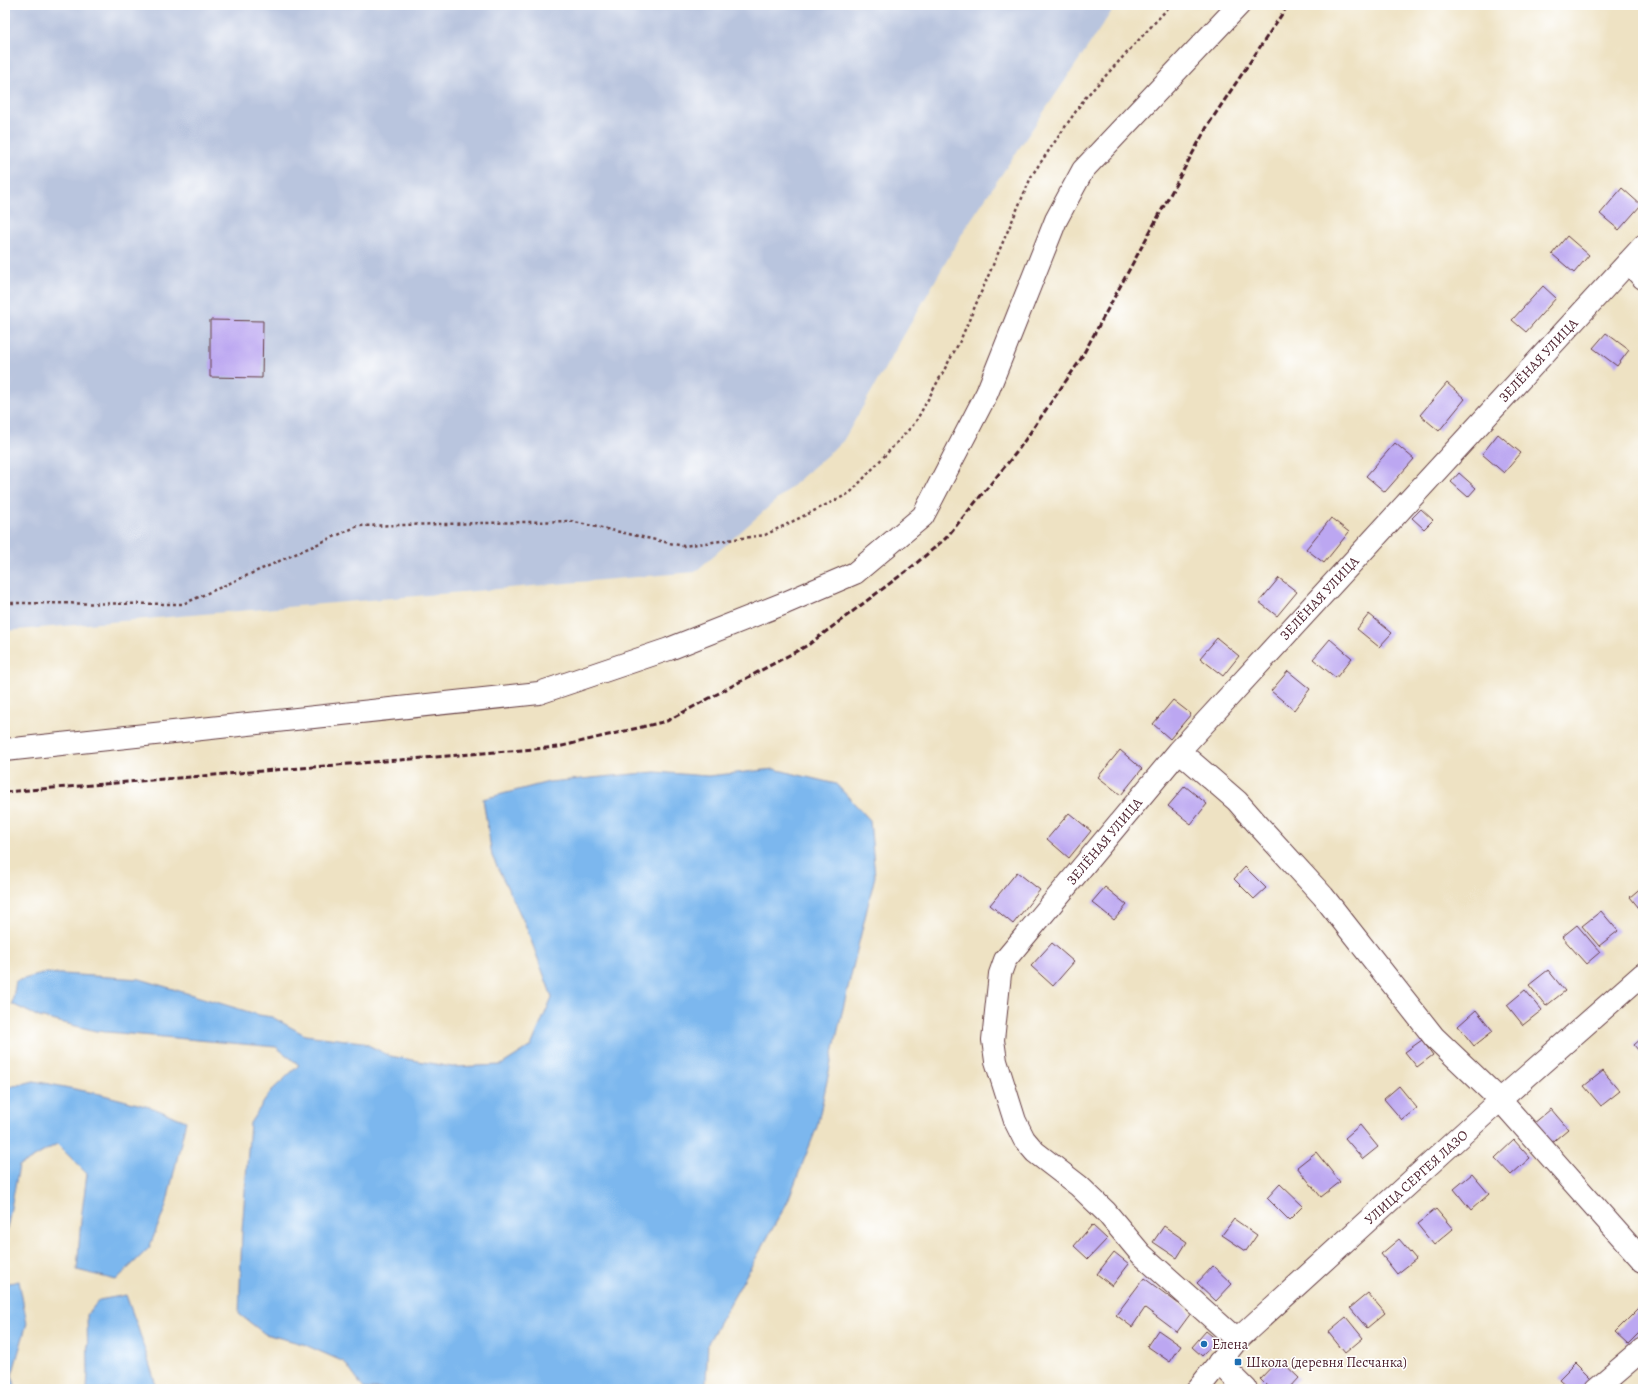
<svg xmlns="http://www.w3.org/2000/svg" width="1648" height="1394" viewBox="0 0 1648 1394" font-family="Alegreya,serif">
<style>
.industrial{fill:#b9c5de}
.water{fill:#7cb7ee;stroke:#636b8c}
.building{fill:#bca7f1}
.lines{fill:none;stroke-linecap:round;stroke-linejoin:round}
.minor-casing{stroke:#633c42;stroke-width:24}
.path{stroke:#633c42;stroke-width:2.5;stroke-dasharray:3 3;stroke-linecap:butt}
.minor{stroke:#fff;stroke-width:22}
.rail{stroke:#4a1f2b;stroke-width:3;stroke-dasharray:6 3;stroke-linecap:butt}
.poi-dot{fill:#1f6fb2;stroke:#fff;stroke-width:1.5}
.labels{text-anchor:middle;stroke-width:3;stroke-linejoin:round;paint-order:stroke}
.street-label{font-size:14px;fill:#4a1f2b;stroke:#fff}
.poi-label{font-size:14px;fill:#4a1f2b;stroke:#fff;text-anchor:start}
</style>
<rect width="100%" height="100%" fill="#fff"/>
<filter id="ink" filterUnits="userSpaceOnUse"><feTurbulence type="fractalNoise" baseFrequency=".025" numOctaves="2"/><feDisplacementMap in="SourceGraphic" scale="8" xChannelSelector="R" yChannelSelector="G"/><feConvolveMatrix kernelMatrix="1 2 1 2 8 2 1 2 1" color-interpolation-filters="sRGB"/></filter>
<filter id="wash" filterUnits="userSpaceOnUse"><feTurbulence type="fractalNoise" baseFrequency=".012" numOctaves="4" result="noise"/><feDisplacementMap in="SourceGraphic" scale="16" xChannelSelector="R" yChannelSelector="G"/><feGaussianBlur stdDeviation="0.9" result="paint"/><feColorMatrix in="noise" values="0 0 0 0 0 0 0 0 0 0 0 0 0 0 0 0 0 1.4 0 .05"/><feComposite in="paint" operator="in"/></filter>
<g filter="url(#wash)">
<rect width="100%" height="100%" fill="#eee2c3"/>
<path class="industrial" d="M5,5H1116L966,227L843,441L695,572L5,631Z"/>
<path class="water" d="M774,769L836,784L870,820L875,876L840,1021L817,1127L787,1203L708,1343L706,1381L705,1389H364L344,1362L303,1344L265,1334L239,1314L242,1231L250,1123L271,1091L299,1065L276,1047L96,1031L39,1017L12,1004L16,981L46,973L140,979L259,1015L272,1017L305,1035L362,1042L390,1056L452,1067L501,1065L531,1046L552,997L525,924L492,856L483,799L549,782L655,772L708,776Z
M34,1081L100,1094L153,1108L186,1121L166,1206L149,1248L116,1280L77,1270L81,1219L87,1174L57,1144L19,1166L7,1229L5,1230V1088Z
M19,1281L27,1323L12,1375L16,1389H5V1284Z
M126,1295L138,1328L155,1382L154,1389H87L88,1372L87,1315L99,1300Z"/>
<g id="blocks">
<path class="building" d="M1622,188L1641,205L1619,230L1600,214Z
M1567,236L1589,255L1574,273L1552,254Z
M1543,286L1556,298L1526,332L1512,320Z
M210,320L263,321L262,378L210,377Z
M1606,333L1629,350L1617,366L1593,348Z
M1447,383L1465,399L1439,431L1420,415Z
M1498,434L1521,453L1504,473L1482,454Z
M1395,443L1414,459L1385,492L1366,476Z
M1459,473L1476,488L1468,497L1451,482Z
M1421,509L1433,520L1424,529L1412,518Z
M1331,518L1349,532L1324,563L1306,549Z
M1279,578L1297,592L1277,616L1259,602Z
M1369,614L1392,633L1379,647L1357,629Z
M1217,638L1239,656L1223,676L1200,658Z
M1330,639L1352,658L1336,678L1313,659Z
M1288,671L1310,689L1294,710L1271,691Z
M1173,700L1191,714L1170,739L1153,724Z
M1120,750L1142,769L1121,795L1098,777Z
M1185,786L1207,804L1191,824L1168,806Z
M1069,813L1091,831L1069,858L1047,839Z
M1245,867L1266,888L1254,899L1234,879Z
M1017,872L1040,890L1013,924L990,905Z
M1643,886V913L1630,897Z
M1105,887L1127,905L1114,920L1092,902Z
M1601,911L1618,931L1599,946L1582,926Z
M1577,925L1600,952L1586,964L1562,937Z
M1052,943L1074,962L1053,986L1031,966Z
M1548,970L1565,991L1546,1006L1529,985Z
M1525,990L1542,1010L1523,1025L1507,1005Z
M1476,1010L1493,1031L1474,1046L1458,1026Z
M1643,1037V1056L1634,1045Z
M1422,1040L1433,1055L1417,1067L1405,1052Z
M1603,1071L1620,1091L1601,1106L1584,1086Z
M1399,1086L1417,1108L1402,1120L1384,1099Z
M1551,1109L1568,1129L1549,1145L1533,1124Z
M1360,1125L1378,1147L1363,1159L1345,1138Z
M1514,1140L1530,1158L1511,1175L1495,1158Z
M1316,1152L1340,1182L1321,1197L1297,1167Z
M1472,1174L1489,1194L1471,1210L1454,1189Z
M1280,1184L1303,1206L1289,1220L1267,1198Z
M1436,1209L1453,1229L1434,1245L1417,1224Z
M1234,1219L1257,1235L1246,1251L1222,1235Z
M1092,1225L1107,1239L1088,1259L1074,1246Z
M1164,1226L1187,1242L1177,1258L1153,1242Z
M1399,1239L1416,1259L1397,1274L1381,1254Z
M1114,1252L1129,1264L1112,1286L1097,1274Z
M1213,1266L1232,1284L1216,1301L1197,1283Z
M1144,1278L1191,1313L1177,1332L1145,1308L1132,1327L1116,1315Z
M1368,1293L1385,1313L1367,1328L1350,1308Z
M1643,1304V1329L1628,1344L1615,1332Z
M1346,1317L1363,1338L1345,1353L1328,1332Z
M1158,1330L1181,1346L1170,1362L1147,1346Z
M1206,1331L1217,1340L1202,1356L1192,1347Z
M1279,1359L1299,1378L1289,1389H1270L1260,1379Z
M1575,1363L1592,1380L1583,1389H1570L1559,1379Z"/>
</g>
</g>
<g filter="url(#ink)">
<use href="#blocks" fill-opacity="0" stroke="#633c42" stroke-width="1"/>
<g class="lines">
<defs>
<path id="minor" d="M1628,262L1643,278
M5,750L539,693L669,649L785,603L855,573L923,516L987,393L1056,220L1083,170L1239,5
M1179,751L1237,801L1259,826L1323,896L1434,1037L1500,1100L1643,1261
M1237,1340L1141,1254L1106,1212L1079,1186L1035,1152L1024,1139L1015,1121L996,1061L993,1040L1000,974L1005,960L1179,751L1643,246
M1219,1362L1246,1389
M1198,1389L1237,1340L1500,1100L1643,974
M1596,1389L1643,1349"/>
</defs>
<use href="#minor" class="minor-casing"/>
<path class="path" d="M5,603L183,604L358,526L570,521L683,546L765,535L850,493L915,423L960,341L1032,175L1085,98L1171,5"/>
<use href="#minor" class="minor"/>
<path class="rail" d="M5,792L558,747L667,721L808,645L913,566L946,538L1016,453L1079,362L1208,125L1288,5"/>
</g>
</g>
<g class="poi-dot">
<circle cx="1204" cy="1344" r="4"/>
<rect x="1234" y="1358" width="8" height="8" rx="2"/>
</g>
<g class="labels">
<g class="street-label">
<text transform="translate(1538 360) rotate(-47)" y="5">ЗЕЛЁНАЯ УЛИЦА</text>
<text transform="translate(1319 598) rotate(-47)" y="5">ЗЕЛЁНАЯ УЛИЦА</text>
<text transform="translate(1104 841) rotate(-50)" y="5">ЗЕЛЁНАЯ УЛИЦА</text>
<text transform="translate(1416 1177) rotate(-42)" y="5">УЛИЦА СЕРГЕЯ ЛАЗО</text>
</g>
<g class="poi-label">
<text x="1212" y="1349">Елена</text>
<text x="1246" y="1367">Школа (деревня Песчанка)</text>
</g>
</g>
<rect width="1648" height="1394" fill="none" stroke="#fff" stroke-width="20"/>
</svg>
